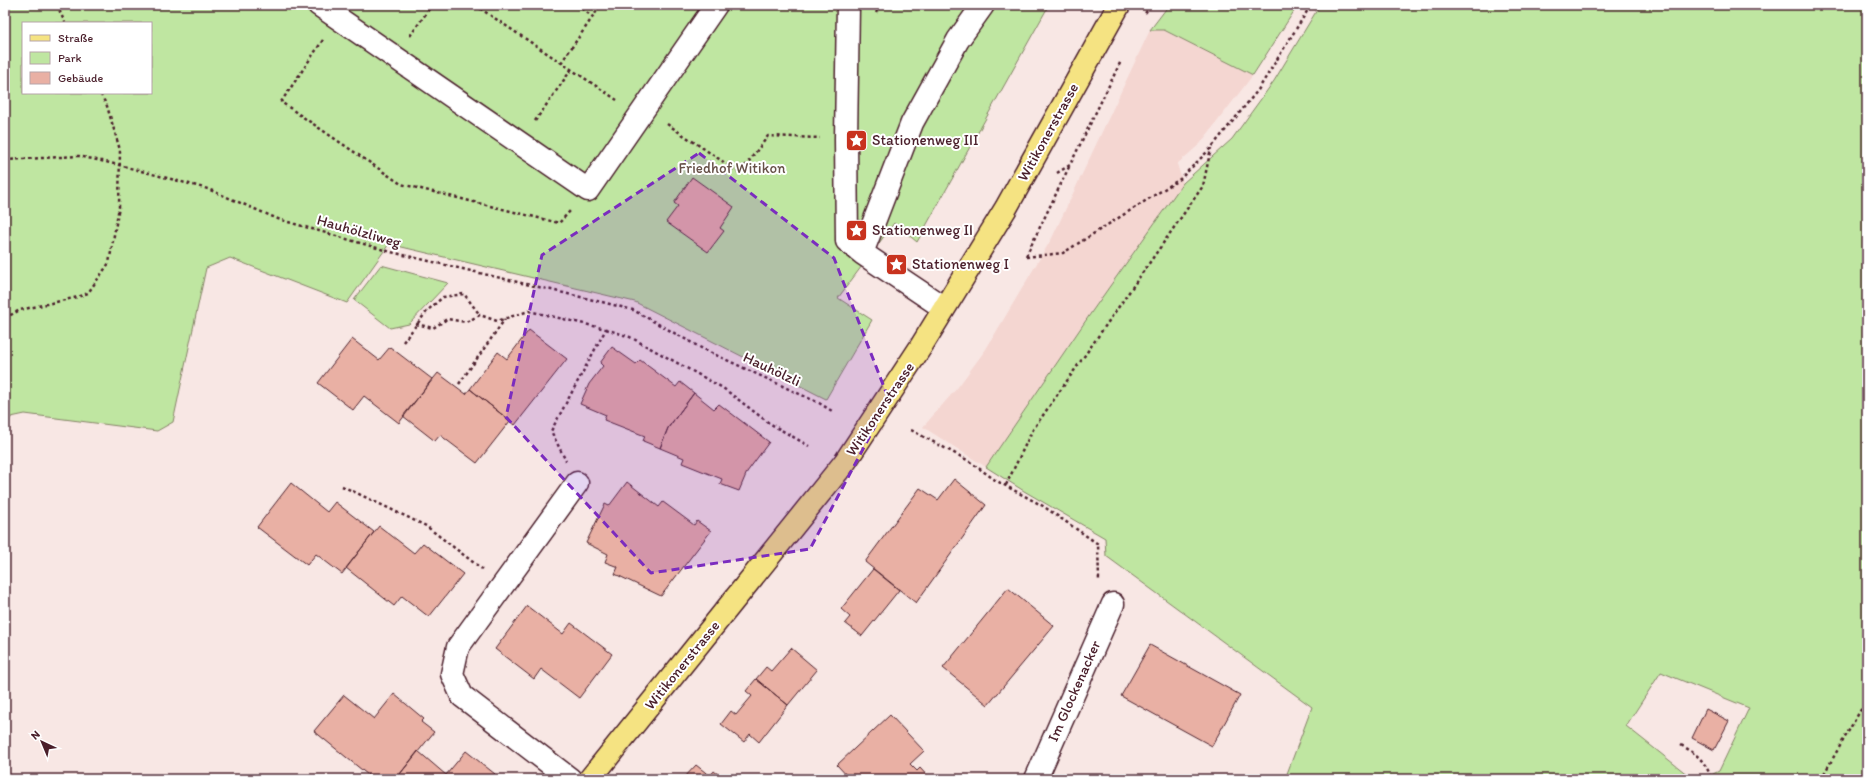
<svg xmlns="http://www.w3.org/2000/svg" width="1872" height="784" viewBox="0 0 1872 784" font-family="Itim,sans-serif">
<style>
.built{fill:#f4d6d1}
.green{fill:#bfe6a1;stroke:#848266;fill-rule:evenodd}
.building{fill:#e9b0a4;stroke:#4a1f2b}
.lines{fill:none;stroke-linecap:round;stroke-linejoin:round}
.minor-casing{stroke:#4a1f2b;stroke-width:25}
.major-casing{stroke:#4a1f2b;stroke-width:25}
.path{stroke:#4a1f2b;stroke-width:2.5;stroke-dasharray:3 3;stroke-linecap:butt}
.minor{stroke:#fff;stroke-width:22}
.major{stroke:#f5e382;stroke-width:22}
.marked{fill:#7b2cbf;fill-opacity:0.2;stroke:#7b2cbf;stroke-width:3;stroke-dasharray:8 5;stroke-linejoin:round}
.labels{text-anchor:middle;stroke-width:4;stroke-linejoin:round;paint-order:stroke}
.street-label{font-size:15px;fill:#4a1f2b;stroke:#fff}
.poi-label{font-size:15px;fill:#4a1f2b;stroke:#fff;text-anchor:start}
.park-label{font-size:15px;fill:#675148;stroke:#fff}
</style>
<rect width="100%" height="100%" fill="#f8e7e4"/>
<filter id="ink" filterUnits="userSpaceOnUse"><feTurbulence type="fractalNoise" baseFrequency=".025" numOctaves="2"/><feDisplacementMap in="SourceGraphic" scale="8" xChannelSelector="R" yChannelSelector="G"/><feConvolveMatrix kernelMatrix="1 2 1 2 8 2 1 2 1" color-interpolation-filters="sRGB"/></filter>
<g filter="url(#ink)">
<path class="built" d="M1150,30H1164L1253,75L1200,144L1177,164L1183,183L1093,310L986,467L923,427L958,387L986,349L1052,238Z"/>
<path class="green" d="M5,5H1049L917,242L894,223L838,298L872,320L826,399L635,302L389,244L347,303L230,258L206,268L173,422L157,431L25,414L11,417L5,427ZM23,23H151V93H23Z
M1169,5H1298L1253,75L1164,30H1150Z
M1320,5H1867V779H1703L1719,771L1749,708L1661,672L1626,726L1693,779H1285L1312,707L1106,556L1105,538L1024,491L986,467L1093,310L1183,183L1232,139L1274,81Z
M381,265L448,283L409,324L390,328L354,300Z"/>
<path class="building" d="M692,177L734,207L720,228L724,231L708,252L666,222L678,206L674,203Z
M529,330L567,359L515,425L470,389L498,352L507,359Z
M352,339L379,360L390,347L432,379L399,423L364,396L353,410L318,383Z
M612,347L636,364L640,360L676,387L680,382L694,393L668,428L660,448L643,441L645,436L604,420L606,415L580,404L589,384L603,366L600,363Z
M438,373L466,394L470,389L510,421L477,463L440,435L435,441L403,416Z
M694,393L714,409L719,404L769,442L747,472L739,491L720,484L722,479L682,463L684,458L660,448L668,428Z
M954,479L986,505L916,603L865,562L920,488L938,500Z
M627,482L659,507L663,502L694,525L697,521L711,531L661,596L615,574L618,567L605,562L608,554L586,543L605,504L609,506Z
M291,483L327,512L335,502L374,532L342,574L316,554L307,565L257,527Z
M379,526L414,553L423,543L463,574L429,617L402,596L394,606L346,568Z
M873,569L899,590L862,636L845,623L850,617L841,609Z
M1008,588L1054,626L988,705L943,668Z
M527,606L563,634L571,623L612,654L579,698L541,669L534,679L495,649Z
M1150,645L1240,695L1212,746L1121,696Z
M791,648L817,670L788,705L756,679L766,667L771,671Z
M756,679L788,705L759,742L750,734L744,742L721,724L731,711L736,715L752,696L746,691Z
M394,694L424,719L421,722L434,732L396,779H373L314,731L344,695L374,719Z
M1706,709L1729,721L1714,750L1692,738Z
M890,715L924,751L910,764L917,771L920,768L930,779H850L837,765Z
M418,751L446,775L466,751L495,774L493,777L495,779H396Z
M696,765L710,776L714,771L724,779H683Z"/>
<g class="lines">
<defs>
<path id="minor" d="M319,5L588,190L716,5
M848,5L846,139L847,241L862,253L944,308
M862,253L912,123L958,40L983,5
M570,779L462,696L452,674L458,647L577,483
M1036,779L1113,604"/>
<path id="major" d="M590,779L845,462L920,348L1006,208L1119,5"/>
</defs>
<use href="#minor" class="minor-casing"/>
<use href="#major" class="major-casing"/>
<path class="path" d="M57,5L65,23
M475,5L617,100
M577,5L593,17
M876,13L880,5
M1145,13L1152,5
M410,36L432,5
M323,40L281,102L401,184L559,223L571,210
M561,63L601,5
M535,121L571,70
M667,124L740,173L768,136L820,138
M5,160L79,156L119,165L208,189L278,219L391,252L606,303L633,310L703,349L819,403L832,411
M1057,173L1070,165L1121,61
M1026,256L1070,165
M1026,257L1063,253L1180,179L1211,148L1258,90L1311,5
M5,318L20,310L78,297L88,293L109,263L119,207L120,150L107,106L100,93
M416,324L433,328L447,319L466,322L480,315L497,321L529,311L606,329L551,431L566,461
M606,329L630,337L723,388L769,423L809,446
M403,342L428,310L443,297L464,294L480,315
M459,384L505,319
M911,430L969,461L995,480L1043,506L1098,544L1099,581
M1006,485L1032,431L1203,186L1211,148
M342,486L426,526L482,569
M1681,745C1698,755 1704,760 1712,779
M1821,779L1867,699"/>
<use href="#minor" class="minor"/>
<use href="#major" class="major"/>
</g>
</g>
<path class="marked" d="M699,153L834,258L889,400L810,549L651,573L506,417L542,255Z"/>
<defs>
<symbol id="sight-square" viewBox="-11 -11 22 22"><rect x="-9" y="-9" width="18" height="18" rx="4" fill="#c8321e" stroke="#fff"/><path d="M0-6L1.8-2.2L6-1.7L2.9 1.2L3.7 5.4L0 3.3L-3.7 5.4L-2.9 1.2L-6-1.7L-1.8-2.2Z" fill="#fff"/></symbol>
</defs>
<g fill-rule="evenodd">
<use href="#sight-square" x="844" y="128" width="25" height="25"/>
<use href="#sight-square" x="844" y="218" width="25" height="25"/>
<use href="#sight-square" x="884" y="252" width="25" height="25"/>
</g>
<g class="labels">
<g class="street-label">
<text transform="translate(1048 132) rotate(-61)" y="5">Witikonerstrasse</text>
<text transform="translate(359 231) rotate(16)" y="5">Hauhölzliweg</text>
<text transform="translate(772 369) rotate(25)" y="5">Hauhölzli</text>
<text transform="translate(880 409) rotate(-56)" y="5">Witikonerstrasse</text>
<text transform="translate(682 665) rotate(-51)" y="5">Witikonerstrasse</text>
<text transform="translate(1074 691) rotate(-66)" y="5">Im Glockenacker</text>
</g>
<g class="poi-label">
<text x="872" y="145">Stationenweg III</text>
<text x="872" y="235">Stationenweg II</text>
<text x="912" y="269">Stationenweg I</text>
</g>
<g class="park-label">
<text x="732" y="173">Friedhof Witikon</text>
</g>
</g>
<rect width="1872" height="784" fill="none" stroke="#fff" stroke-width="20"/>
<rect x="10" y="10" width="1852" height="764" fill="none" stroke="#4a1f2b" stroke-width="1.5" filter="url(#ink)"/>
<rect x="22" y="22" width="130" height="72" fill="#ffffff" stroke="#b7a5aa"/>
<rect x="30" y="35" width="20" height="6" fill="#f5e382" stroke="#b7a5aa"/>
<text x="58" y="42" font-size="12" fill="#4a1f2b">Straße</text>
<rect x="30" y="52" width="20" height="12" fill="#bfe6a1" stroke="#b7a5aa"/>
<text x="58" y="62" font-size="12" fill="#4a1f2b">Park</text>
<rect x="30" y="72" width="20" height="12" fill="#e9b0a4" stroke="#b7a5aa"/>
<text x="58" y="82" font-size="12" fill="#4a1f2b">Gebäude</text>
<g transform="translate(42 742) rotate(316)" stroke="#ffffff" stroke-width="3" paint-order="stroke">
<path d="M0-3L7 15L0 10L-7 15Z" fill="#4a1f2b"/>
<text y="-6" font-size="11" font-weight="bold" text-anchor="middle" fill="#4a1f2b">N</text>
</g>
</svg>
